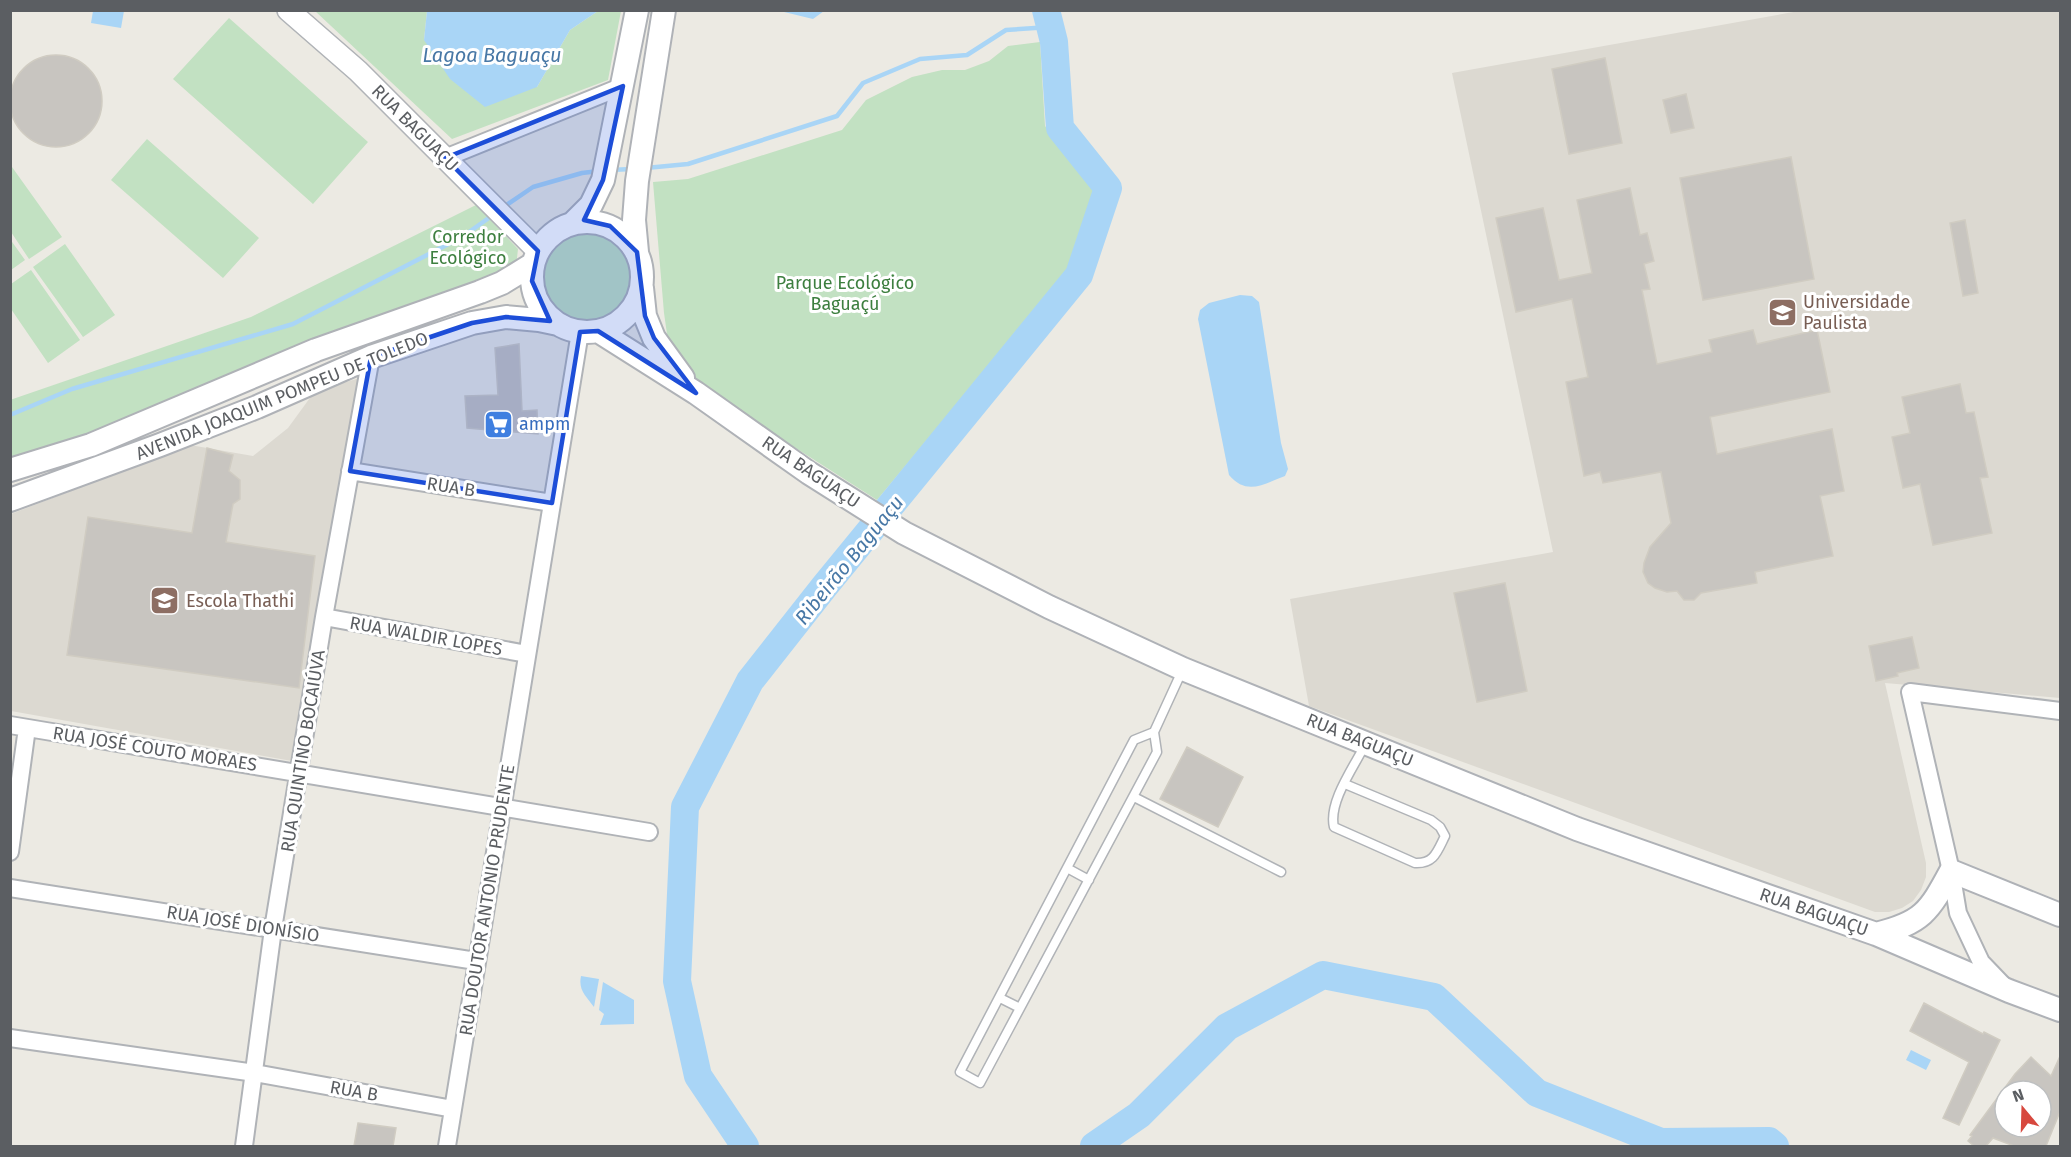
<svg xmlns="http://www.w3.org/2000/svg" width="2071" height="1157" viewBox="0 0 2071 1157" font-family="'Fira Sans',sans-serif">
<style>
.education{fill:#dcd9d1}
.green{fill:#c2e1c2}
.water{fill:#a9d5f6}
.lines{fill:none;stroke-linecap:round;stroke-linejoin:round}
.stream{stroke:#a9d5f6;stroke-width:4.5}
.river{stroke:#a9d5f6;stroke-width:28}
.building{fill:#c8c5c0;stroke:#d0ccc2;stroke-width:1.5;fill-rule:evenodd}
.service-casing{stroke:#b0b3b7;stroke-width:11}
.minor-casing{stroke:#b0b3b7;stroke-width:20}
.tertiary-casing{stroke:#b0b3b7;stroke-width:24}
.secondary-casing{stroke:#afb2b7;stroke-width:26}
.service{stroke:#fff;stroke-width:8}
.minor{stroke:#fff;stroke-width:16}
.tertiary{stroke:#fff;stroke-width:21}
.secondary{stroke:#fff;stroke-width:22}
.marked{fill:#1d4ed8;fill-opacity:0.2;stroke:#1d4ed8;stroke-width:4.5;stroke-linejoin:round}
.labels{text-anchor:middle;stroke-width:6;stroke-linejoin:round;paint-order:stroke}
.street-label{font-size:18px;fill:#5b5e62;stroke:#fff}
.park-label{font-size:18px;fill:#3d7f3f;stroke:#fff}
.education-label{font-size:18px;fill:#785e54;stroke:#fff;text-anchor:start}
.shop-label{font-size:18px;fill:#366cbe;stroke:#fff;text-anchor:start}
.water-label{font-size:20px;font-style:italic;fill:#4878a6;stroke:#fff}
</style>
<rect width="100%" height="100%" fill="#eceae3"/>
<path class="education" d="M1799,11H2060V698L1885,683L1926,863V877L1921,890L1913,901L1902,908L1889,912H1875L1309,706L1290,599L1553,552L1452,73Z
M360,378L303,688L292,761L11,711V514L190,445L253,456L288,428L315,391Z"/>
<path class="green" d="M315,11H427L424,40L537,87L570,30L598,11H621L608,80L452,139Z
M229,18L368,142L313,204L173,79Z
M1040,42L1045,126L1095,193L1068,270L877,500L708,392L669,348L664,313L653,182L688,179L842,130L866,100L912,77L942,70H965L989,61L1008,46Z
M147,139L259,238L223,278L111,180Z
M12,167L62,237L29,259L11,232L10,168Z
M476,205L518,249L516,267L11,477L10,400L251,317Z
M543 276a44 44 0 1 1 88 0a44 44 0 1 1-88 0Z
M10,239L25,260L11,270H10Z
M65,244L115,315L83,337L33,267Z
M31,270L80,340L48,363L11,309V284Z"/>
<path class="water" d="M93,11H124L121,28L91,23Z
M427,11V10L598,11L570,30L537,87L485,107L450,79L424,40Z
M780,11L824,10V11L813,19Z
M1240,295L1252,296L1259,302L1281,443L1288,469L1285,476C1263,484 1247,496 1229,475L1198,319L1200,310L1209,303Z
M581,976L599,979L594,1007C586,996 578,990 581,976Z
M603,982L634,1000V1024L600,1025L604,1014L599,1010Z
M1911,1050L1931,1060L1926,1070L1906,1060Z"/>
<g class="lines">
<path class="stream" d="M646,168L688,164L837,116L863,83L920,59L967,55L1006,30L1050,27
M610,170L632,169
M502,208L533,187L582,173L599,171
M10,415L72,389L293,324L462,237L493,215"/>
<path class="river" d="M745,1146L698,1076L677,981L685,807L750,681L824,587L1079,275L1108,188L1060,128L1054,42L1046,10
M1094,1146L1139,1115L1227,1027L1323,975L1434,997L1537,1093L1661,1142L1769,1141L1775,1146"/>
</g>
<path class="building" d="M10 101a46 46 0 1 1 92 0a46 46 0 1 1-92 0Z
M1605,58L1622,143L1569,154L1552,69Z
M1686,94L1694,128L1671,133L1663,100Z
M1791,157L1814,279L1703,300L1680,178Z
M1630,188L1640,235L1647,233L1654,261L1644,264L1650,289L1642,290L1657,364L1712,352L1709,340L1753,330L1757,344L1817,330L1830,392L1710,417L1717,454L1832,429L1844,491L1820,496L1833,556L1755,572L1757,583L1701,593L1694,600H1684L1677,591L1667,592L1655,588L1648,583L1643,572L1644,563L1650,547L1671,523L1661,472L1603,483L1600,472L1584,476L1566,382L1588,377L1572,299L1516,312L1496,218L1543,208L1559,280L1592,273L1577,200Z
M1965,220L1978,293L1963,296L1950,223Z
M519,344L522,411L537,410L538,434L467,428L465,396L498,395L495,348Z
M1960,384L1966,413L1974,412L1988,477L1980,478L1992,533L1933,545L1920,484L1903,488L1892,437L1910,433L1902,397Z
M207,448L233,455L229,471L240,480V499L233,504L226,542L315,556L299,688L67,655L88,517L192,533Z
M1505,583L1527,691L1477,702L1454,593Z
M1912,637L1919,668L1897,673L1898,676L1876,681L1869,646Z
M1187,747L1243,777L1218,827L1160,799Z
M1924,1003L1983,1034L1984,1032L2000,1040L1959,1125L1943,1118L1969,1062L1910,1031Z
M2061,1054V1109L2046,1146H2014L1993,1138L1986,1146H1974L1968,1141L1972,1136L1970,1135L2015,1074L2031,1057L2051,1076ZM2005,1091H2041V1127H2005Z
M358,1123L396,1128L393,1146H354Z"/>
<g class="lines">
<defs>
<path id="service" d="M1154,732L1134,740L960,1072L980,1083L1157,752L1154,732L1182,671
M1345,784L1431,820L1440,827L1445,836C1437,852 1434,864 1415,863L1334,827C1328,803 1353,768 1365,745
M1134,797L1281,872
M1067,868L1089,880
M1000,998L1020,1008"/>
<path id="minor" d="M445,158L623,86
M350,471L552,503
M324,617L527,654
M10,725L649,832
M10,852L27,728
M10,888L476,961
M2004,986L1981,962L1958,913L1951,871L1910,692L2060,711
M10,1038L255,1073L453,1109
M244,1146L273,929L324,617L371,357
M447,1146L580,332"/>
<path id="tertiary" d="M288,10L358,71L538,251"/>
<path id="secondary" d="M532 277a55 55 0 1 1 110 0a55 55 0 1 1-110 0Z
M572,224L591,205L603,180L637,10
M637,252L634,220L637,181L664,10
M642,288L645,316L654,338L683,378
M598,331L696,393L809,473L904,533L1049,607L1183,669L1577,829L1876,934L2009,991L2060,1010
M10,470L91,445L316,350L480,292L502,283L533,264
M10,500L160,445L257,407L371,357L472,323L506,317L539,320L558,324
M1876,934C1922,923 1929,912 1951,871L2060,915"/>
</defs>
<use href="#service" class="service-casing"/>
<use href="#minor" class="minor-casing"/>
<use href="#tertiary" class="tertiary-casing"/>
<use href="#secondary" class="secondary-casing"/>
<use href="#service" class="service"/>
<use href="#minor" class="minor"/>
<use href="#tertiary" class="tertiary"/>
<use href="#secondary" class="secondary"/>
</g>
<path class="marked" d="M623,86L603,180L584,220L610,226L637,252L645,316L654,338L696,393L598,331L580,332L552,503L350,471L371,357L472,323L506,317L550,321L532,281L538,251L445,158Z"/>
<defs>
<symbol id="university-square" viewBox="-11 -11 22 22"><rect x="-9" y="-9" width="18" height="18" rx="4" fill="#8d6e63" stroke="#fff"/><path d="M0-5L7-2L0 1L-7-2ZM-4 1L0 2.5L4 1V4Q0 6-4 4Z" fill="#fff"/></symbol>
<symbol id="supermarket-square" viewBox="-11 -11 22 22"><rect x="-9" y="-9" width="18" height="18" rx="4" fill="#3f7fe0" stroke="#fff"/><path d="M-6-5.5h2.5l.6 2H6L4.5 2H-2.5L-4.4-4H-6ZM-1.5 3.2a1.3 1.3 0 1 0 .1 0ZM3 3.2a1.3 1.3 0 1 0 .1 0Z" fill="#fff"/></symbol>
<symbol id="school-square" viewBox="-11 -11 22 22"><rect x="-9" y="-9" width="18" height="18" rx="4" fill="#8d6e63" stroke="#fff"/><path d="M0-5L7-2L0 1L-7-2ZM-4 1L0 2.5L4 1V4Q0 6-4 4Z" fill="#fff"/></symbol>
</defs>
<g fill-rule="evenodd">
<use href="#university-square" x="1766" y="296" width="33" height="33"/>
<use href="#supermarket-square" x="482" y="408" width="33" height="33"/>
<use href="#school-square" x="148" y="584" width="33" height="33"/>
</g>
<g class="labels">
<g class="street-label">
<text transform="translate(415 128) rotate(45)" y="6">RUA BAGUAÇU</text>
<text transform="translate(282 396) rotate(-22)" y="6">AVENIDA JOAQUIM POMPEU DE TOLEDO</text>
<text transform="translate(811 472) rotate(34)" y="6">RUA BAGUAÇU</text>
<text transform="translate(451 487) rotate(9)" y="6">RUA B</text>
<text transform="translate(426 636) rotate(10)" y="6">RUA WALDIR LOPES</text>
<text transform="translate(1360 740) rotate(22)" y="6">RUA BAGUAÇU</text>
<text transform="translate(155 749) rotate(9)" y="6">RUA JOSÉ COUTO MORAES</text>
<text transform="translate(303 751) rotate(-81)" y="6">RUA QUINTINO BOCAIÚVA</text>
<text transform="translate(487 900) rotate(-81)" y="6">RUA DOUTOR ANTONIO PRUDENTE</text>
<text transform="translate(1814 912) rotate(19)" y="6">RUA BAGUAÇU</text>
<text transform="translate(243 924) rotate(9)" y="6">RUA JOSÉ DIONÍSIO</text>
<text transform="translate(354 1091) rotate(10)" y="6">RUA B</text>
</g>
<g class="park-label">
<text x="468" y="243">Corredor<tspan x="468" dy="21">Ecológico</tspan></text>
<text x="845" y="289">Parque Ecológico<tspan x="845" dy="21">Baguaçú</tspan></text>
</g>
<g class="education-label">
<text x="1803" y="308">Universidade<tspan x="1803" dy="21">Paulista</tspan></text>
<text x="186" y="607">Escola Thathi</text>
</g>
<g class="shop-label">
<text x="519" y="430">ampm</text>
</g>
<g class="water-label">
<text x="492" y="62">Lagoa Baguaçu</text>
<text transform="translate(849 560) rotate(-51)" y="7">Ribeirão Baguaçu</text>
</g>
</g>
<rect width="2071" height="1157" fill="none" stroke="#5b5e62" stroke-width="24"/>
<g transform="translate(2023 1109) rotate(341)"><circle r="28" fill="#ffffff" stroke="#bdbfc0" stroke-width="1.5"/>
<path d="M0-4.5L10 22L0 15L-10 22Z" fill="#d7483e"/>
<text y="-9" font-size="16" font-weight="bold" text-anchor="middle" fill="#5b5e62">N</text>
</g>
</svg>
